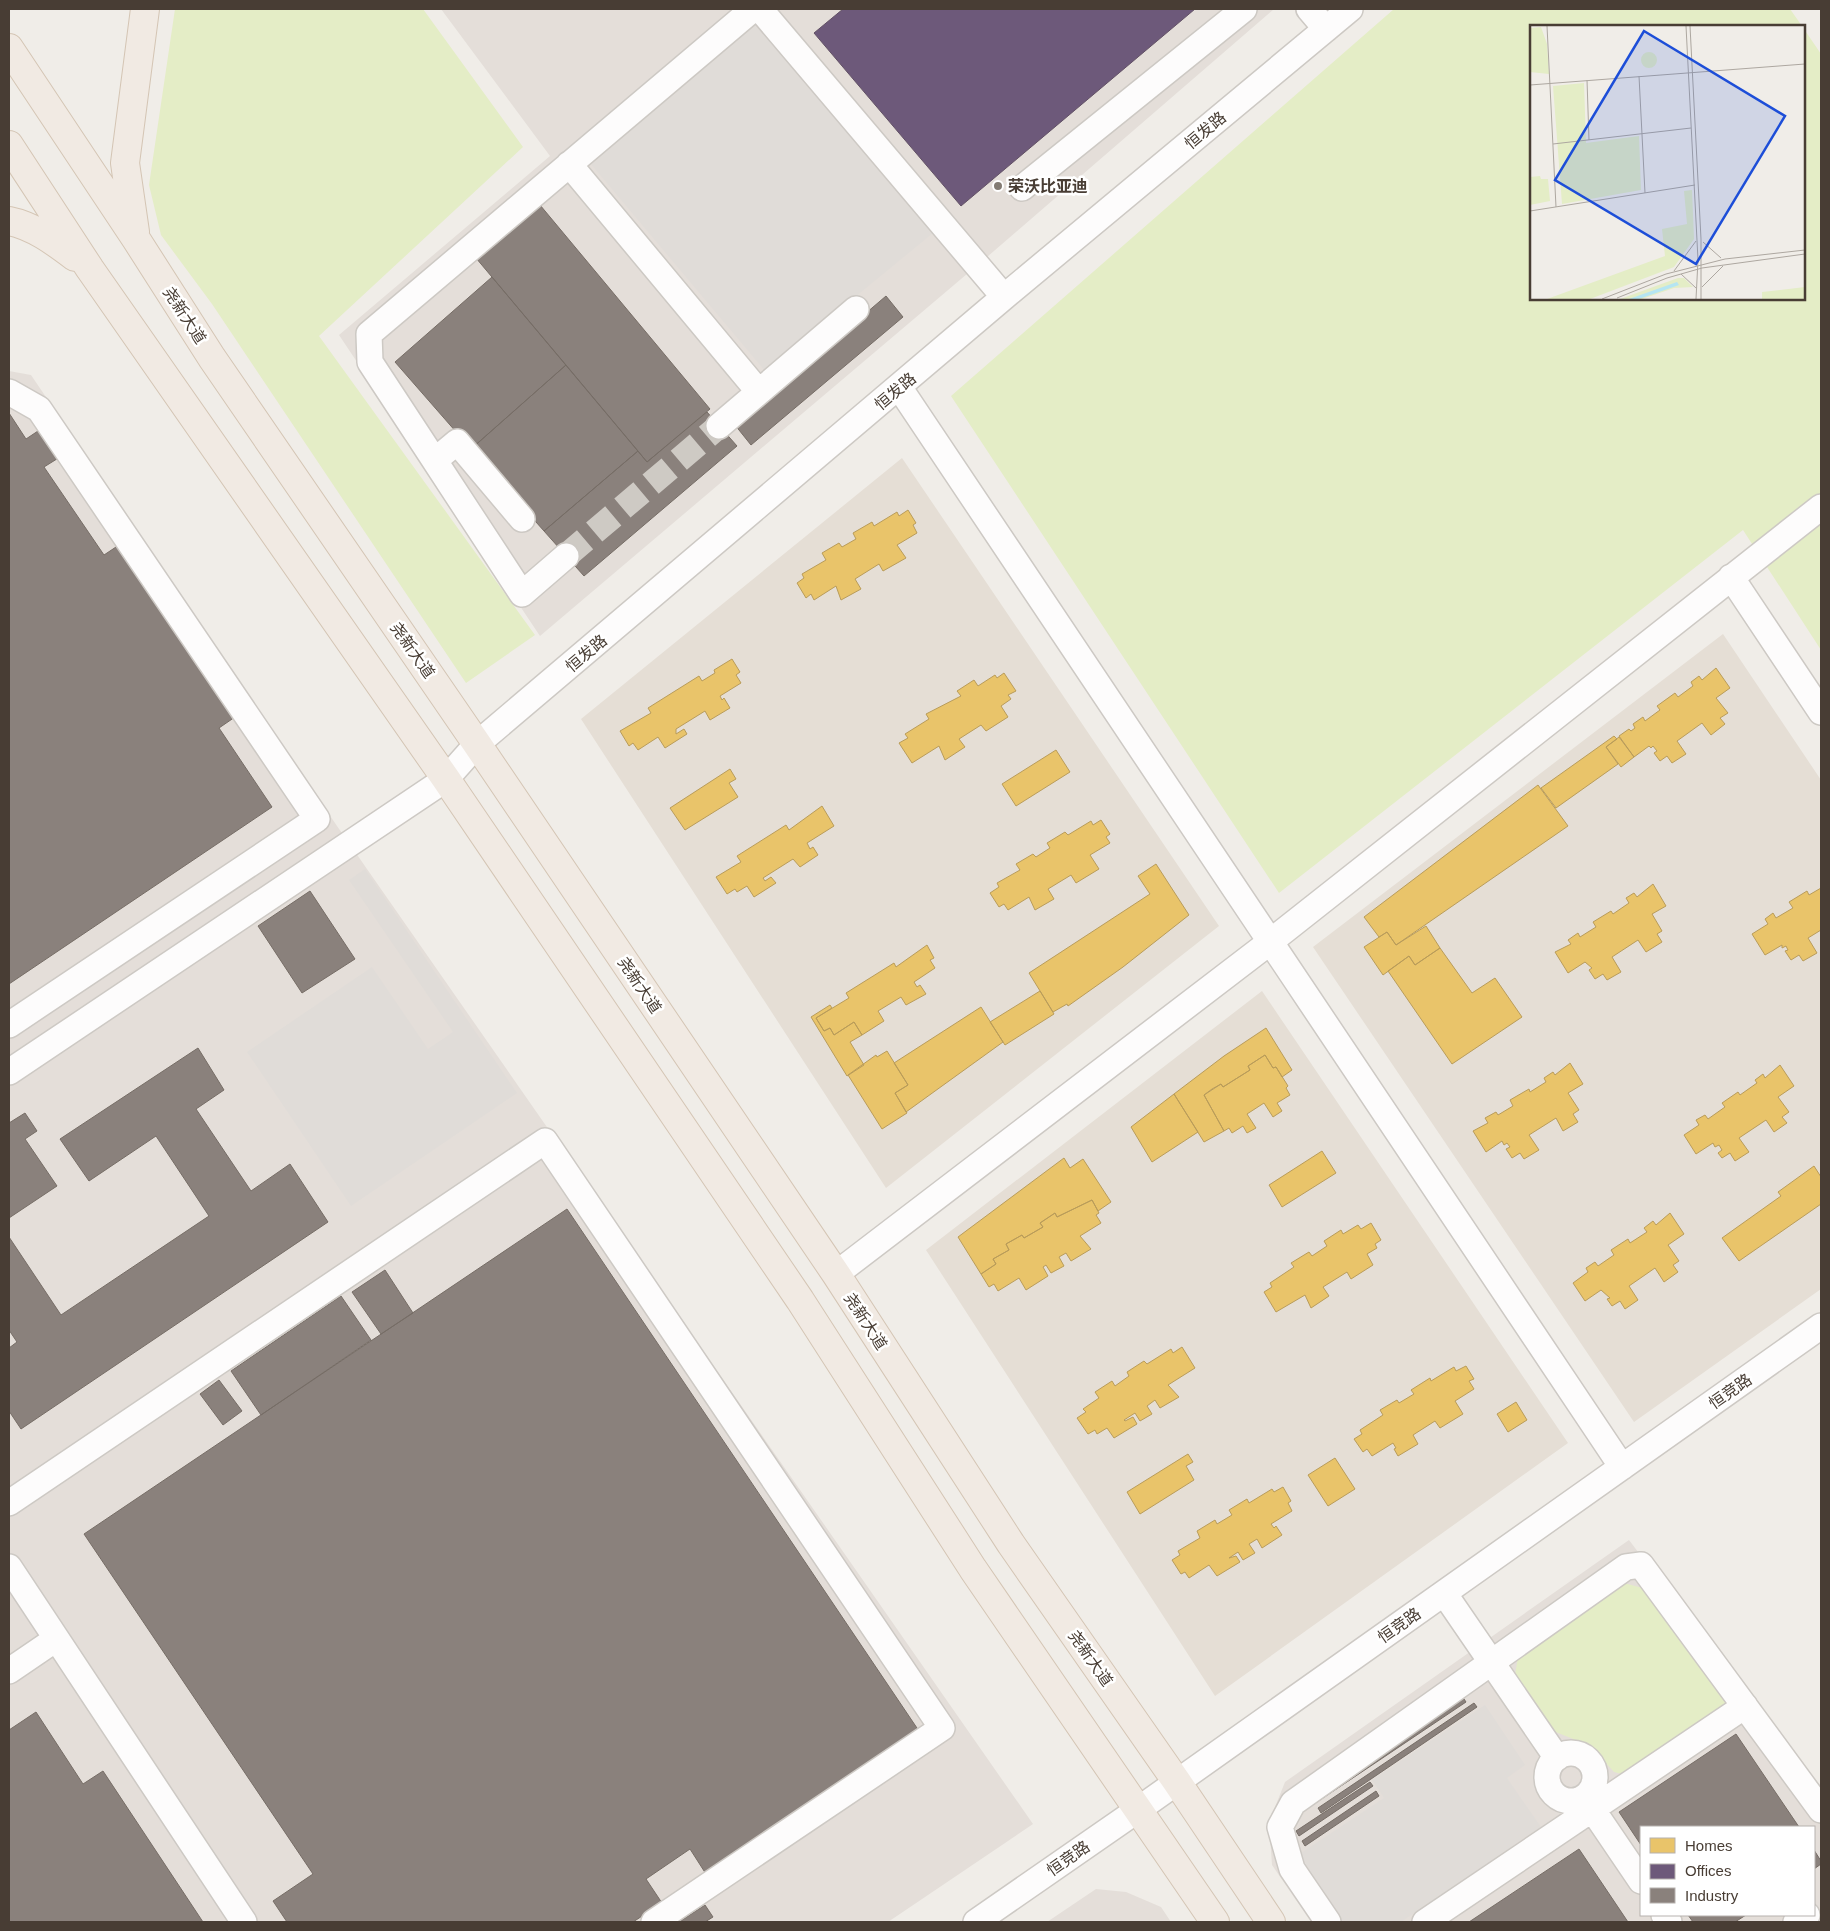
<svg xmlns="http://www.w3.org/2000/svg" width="1830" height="1931" viewBox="0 0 1830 1931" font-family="Helvetica,'Noto Sans SC',sans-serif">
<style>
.residential{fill:#e5ded5}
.industrial{fill:#e4ded9;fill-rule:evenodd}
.green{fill:#e4edc6}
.parking{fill:#e0dcd8}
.homes{fill:#e9c46a;stroke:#b99c5a}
.offices{fill:#6d597a;stroke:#625165}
.industry{fill:#8a817c;stroke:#766d66}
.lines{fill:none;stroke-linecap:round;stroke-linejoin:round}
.minor-tunnel{stroke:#cecac4;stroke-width:25;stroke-dasharray:25 12;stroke-linecap:butt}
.minor-casing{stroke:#cdc9c4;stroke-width:28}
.major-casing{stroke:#d4c5b4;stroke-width:30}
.minor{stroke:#fdfcfc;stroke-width:25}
.major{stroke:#f1eae3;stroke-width:28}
.poi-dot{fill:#837b73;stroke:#fff;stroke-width:2}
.labels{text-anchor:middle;stroke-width:5;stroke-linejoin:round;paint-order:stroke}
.street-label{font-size:16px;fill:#483d34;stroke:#fff}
.poi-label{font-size:16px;font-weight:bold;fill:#483d34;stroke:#fff;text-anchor:start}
.inset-road{fill:none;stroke:#ada7a0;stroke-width:1}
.view{fill:#1d4ed8;fill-opacity:0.15;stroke:#1d4ed8;stroke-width:2.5}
.inset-edge{fill:none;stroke:#483d34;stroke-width:2.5}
</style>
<rect width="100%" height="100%" fill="#f0ede8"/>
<path class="residential" d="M902,458L1219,926L886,1188L581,719Z
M1723,634L1821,780V1289L1634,1422L1313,947Z
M1262,991L1568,1443L1215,1696L926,1250Z"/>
<path class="industrial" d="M441,9H1274L987,257L540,636L339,335L550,156Z
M9,371L31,375L337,826L1033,1824L888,1922H9Z
M1629,1540L1821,1794V1922H1311L1272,1865L1269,1822L1285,1782ZM1641,1827H1814V1915H1641Z
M1096,1889L1126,1892L1161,1907L1171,1922H1047Z"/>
<path class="green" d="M175,9H423L523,147L319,336L535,635L466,683L212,304L161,235L149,185Z
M1394,9H1790L1802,26H1531V299H1804V29L1821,54V650L1743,530L1279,893L951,396Z
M1624,1583L1650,1590L1729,1697L1713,1723L1626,1775L1614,1772L1593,1749L1581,1742L1553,1731L1515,1675L1518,1657Z"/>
<path class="parking" d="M753,20L933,233L765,371L590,163Z
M365,869L517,1093L351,1206L247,1052L372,967L428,1049L453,1032L349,880Z
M1485,1705L1525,1765L1507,1778L1541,1827L1401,1922H1335L1298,1855L1384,1798L1372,1780Z"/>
<path class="homes" d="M908,510L916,523L913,525L917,533L897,545L906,558L883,571L879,564L855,579L861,589L841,600L836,586L814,600L811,594L806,598L797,583L804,578L802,574L826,560L822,553L839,543L842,547L856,539L853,533L872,522L874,526L897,512L899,516Z
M732,659L740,672L736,675L741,683L720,696L722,700L724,698L730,708L710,720L705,711L676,729V734L684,729L687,734L665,748L658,737L638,750L633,743L629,746L620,731L651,713L648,708L699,676L702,681L715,673L714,670Z
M1716,668L1730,688L1716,698L1728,713L1720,718L1725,724L1711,735L1702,723L1677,741L1686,754L1672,763L1667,756L1660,761L1654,753L1657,751L1653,746L1651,748L1649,746L1634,757L1619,736L1629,729L1631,731L1635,728L1633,724L1643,717L1645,721L1660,710L1657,706L1675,693L1678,697L1693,686L1691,682L1699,676L1702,680Z
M1004,673L1016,691L1008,695L1011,699L1001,706L1008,717L986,731L981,725L959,739L965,747L945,760L939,746L912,763L899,743L908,738L905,734L929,719L926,714L961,696L957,691L974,680L978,686L995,675L997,678Z
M1614,736L1617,739L1606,747L1618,764L1556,808L1541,788Z
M1619,737L1634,757L1621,767L1606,747Z
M1056,750L1070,772L1016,806L1002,784Z
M730,769L736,779L729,783L738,797L685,830L670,808Z
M1538,785L1568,826L1396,945L1387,932L1379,937L1364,917Z
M822,806L834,826L807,843L810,849L813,847L818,855L800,867L793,859L763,878L765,881L771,877L776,883L754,897L747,886L737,892L735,889L727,894L716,877L741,862L737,856L786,825L789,830Z
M1101,820L1110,834L1106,837L1110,843L1090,855L1099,869L1076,883L1071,875L1048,889L1054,899L1035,910L1029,897L1008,910L1004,904L999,907L990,893L999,887L997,883L1020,870L1016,864L1033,854L1036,857L1050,848L1047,843L1065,832L1068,835L1091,821L1093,825Z
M1156,864L1189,915L1123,967L1068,1006L1067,1004L1053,1012L1029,973L1150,894L1138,876Z
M1653,884L1666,906L1652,914L1662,931L1657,934L1662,942L1646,952L1638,940L1612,957L1621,972L1607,980L1603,974L1595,979L1589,970L1592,968L1585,962L1568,973L1555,952L1571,944L1568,940L1578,933L1580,937L1596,927L1593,922L1611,911L1613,914L1629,903L1626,898L1634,893L1637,897Z
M1821,888V930L1808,938L1817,953L1803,961L1799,955L1791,960L1785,951L1788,950L1786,946L1782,948V945L1765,955L1752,934L1768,924L1765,919L1773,913L1776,918L1793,908L1789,902L1807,891L1809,895Z
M1426,926L1440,948L1415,965L1409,956L1383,975L1364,947L1387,932L1396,945Z
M927,945L934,958L930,960L935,968L914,982L917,987L920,985L926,994L906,1005L901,997L878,1011L884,1021L862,1035L854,1022L834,1035L830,1028L824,1031L816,1018L849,998L846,993L894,963L896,967Z
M1440,948L1472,993L1495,978L1522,1017L1452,1064L1388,971L1409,956L1415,965Z
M1040,991L1054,1014L1005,1045L990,1022Z
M830,1005L832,1008L816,1018L824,1031L830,1028L834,1035L854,1022L862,1035L850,1042L864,1065L847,1076L811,1017Z
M981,1007L1003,1042L906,1112L895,1093L908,1085L894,1063Z
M1266,1028L1292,1070L1282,1077L1276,1067L1273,1068L1265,1055L1248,1066L1250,1070L1223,1087L1221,1084L1212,1089L1204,1095L1224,1131L1204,1142L1174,1094L1224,1056Z
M887,1051L908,1085L895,1093L907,1113L882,1129L848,1075L876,1055L877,1057Z
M1265,1055L1273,1068L1276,1067L1288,1086L1286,1088L1290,1095L1277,1103L1282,1111L1273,1117L1264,1103L1247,1114L1256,1128L1247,1133L1243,1126L1232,1133L1229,1128L1224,1131L1204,1095L1221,1084L1223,1087L1250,1070L1248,1066Z
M1570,1063L1583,1084L1568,1093L1579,1110L1573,1114L1578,1122L1563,1131L1556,1118L1529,1135L1539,1150L1524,1159L1520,1153L1512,1158L1506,1149L1510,1147L1507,1143L1504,1145L1502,1141L1486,1152L1473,1131L1488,1123L1485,1118L1496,1112L1498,1115L1513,1106L1510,1100L1529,1089L1530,1092L1546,1082L1544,1078L1553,1072L1555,1075Z
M1780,1065L1794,1086L1778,1097L1789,1112L1782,1117L1787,1123L1774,1132L1766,1120L1739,1138L1749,1152L1735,1161L1730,1153L1722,1158L1718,1153L1722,1150L1719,1145L1715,1147L1713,1143L1696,1154L1684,1135L1699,1125L1696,1120L1705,1115L1708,1119L1725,1107L1722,1103L1738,1092L1740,1095L1757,1083L1755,1080L1763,1074L1765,1078Z
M1174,1094L1198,1132L1152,1162L1131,1127Z
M1322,1151L1336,1173L1282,1207L1269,1185Z
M1064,1158L1070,1168L1083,1159L1111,1202L1098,1211L1092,1200L1057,1217L1055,1213L1040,1223L1043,1227L1024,1238L1022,1235L1006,1244L1009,1250L993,1259L996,1264L981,1274L958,1237Z
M1814,1166L1821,1177V1204L1739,1261L1722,1238L1781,1196L1778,1192Z
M1092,1200L1099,1213L1096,1215L1101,1223L1080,1236L1091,1249L1071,1261L1066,1253L1059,1257L1064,1266L1051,1273L1046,1265L1043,1267L1048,1276L1026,1290L1019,1278L998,1291L994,1284L989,1287L981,1274L996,1264L993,1259L1009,1250L1006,1244L1022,1235L1024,1238L1043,1227L1040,1223L1055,1213L1057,1217Z
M1670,1213L1684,1234L1668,1245L1679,1261L1673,1265L1678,1272L1664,1282L1655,1268L1629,1286L1638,1300L1625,1309L1620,1301L1612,1306L1607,1299L1610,1298L1601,1290L1585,1301L1573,1283L1588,1272L1586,1268L1595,1262L1598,1266L1614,1255L1611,1250L1628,1239L1630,1243L1647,1232L1644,1228L1653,1221L1656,1225Z
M1371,1223L1381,1240L1375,1244L1377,1248L1367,1254L1373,1265L1351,1279L1347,1272L1323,1287L1329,1296L1311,1308L1305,1295L1276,1312L1264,1292L1272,1287L1270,1283L1294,1267L1291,1263L1309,1252L1312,1256L1327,1246L1324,1241L1341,1230L1343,1234L1358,1225L1361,1229Z
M1182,1347L1195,1368L1168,1385L1179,1397L1160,1408L1155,1400L1147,1406L1152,1414L1140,1421L1135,1413L1124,1420L1125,1421L1133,1417L1137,1424L1114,1438L1107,1428L1097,1434L1095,1430L1088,1434L1077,1418L1086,1412L1083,1409L1099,1398L1095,1392L1112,1381L1115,1386L1129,1376L1127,1372L1144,1361L1147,1364L1171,1349L1173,1353Z
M1466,1366L1474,1379L1469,1381L1474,1389L1455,1401L1463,1414L1440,1428L1435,1421L1413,1435L1418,1444L1398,1456L1394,1449L1396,1448L1393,1443L1372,1456L1367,1449L1363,1452L1354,1439L1362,1434L1360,1430L1383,1415L1380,1410L1397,1400L1399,1403L1414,1394L1411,1390L1430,1378L1431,1381L1454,1367L1456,1371Z
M1516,1402L1527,1420L1508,1432L1497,1414Z
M1188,1454L1193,1462L1186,1466L1194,1480L1140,1514L1127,1492Z
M1335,1458L1355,1489L1328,1506L1308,1475Z
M1283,1487L1291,1501L1288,1503L1292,1511L1271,1524L1274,1528L1276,1526L1282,1535L1262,1548L1257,1539L1249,1544L1255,1553L1243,1560L1238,1552L1229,1558L1236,1556L1240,1562L1217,1576L1209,1565L1189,1578L1185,1572L1181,1574L1172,1560L1180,1555L1178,1551L1200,1538L1197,1531L1215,1520L1217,1524L1232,1515L1229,1510L1247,1499L1249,1503L1272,1489L1274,1492Z"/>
<path class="offices" d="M843,9H1195L961,206L814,33Z"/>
<path class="industry" d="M540,205L710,409L647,462L476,258Z
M492,277L566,365L471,449L395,362Z
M886,296L903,317L751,445L735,425Z
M566,365L638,451L544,531L471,449Z
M707,412L737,446L584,576L544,531L638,451L647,462Z
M9,413L26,439L41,429L60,457L44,467L104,555L119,545L235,717L219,728L272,807L9,984Z
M310,891L355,959L302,993L258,926Z
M198,1048L224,1090L196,1109L251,1191L290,1164L328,1222L21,1429L9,1411V1348L17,1342L9,1330V1237L61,1315L209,1216L156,1136L89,1181L60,1139Z
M25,1113L37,1131L25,1139L57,1186L9,1218V1123Z
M567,1209L919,1731L706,1874L690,1849L646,1879L662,1903L633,1922H287L273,1901L313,1874L84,1534Z
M385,1270L413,1313L381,1334L352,1292Z
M341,1296L371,1340L261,1415L231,1371Z
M219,1380L242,1411L223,1425L200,1394Z
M1462,1696L1466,1702L1314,1804L1309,1798Z
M1474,1703L1477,1707L1321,1813L1318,1808Z
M36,1712L83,1784L103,1771L203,1922H9V1730Z
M1736,1734L1799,1827H1641V1845L1619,1812Z
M1370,1782L1373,1786L1299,1836L1296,1831Z
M1376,1791L1379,1796L1305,1846L1302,1841Z
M1579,1849L1628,1922H1469Z
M1814,1850L1821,1861V1864L1814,1869Z
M705,1905L713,1917L705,1922H679Z
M1688,1915H1746L1735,1922H1693Z"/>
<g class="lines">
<path class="minor-tunnel" d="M566,556L719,426"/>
<defs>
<path id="minor" d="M760,9L1004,297
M1309,9L1326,29
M569,164L759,392
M1022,188L1244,9
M899,387L1622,1467
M9,392L39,409L317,819L9,1025
M719,426L856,309
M431,455L522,594L566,556
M522,519L457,442L439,457L431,455L370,362L369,334L753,9
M1731,577L1821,712
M9,1072L446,779L477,744L1004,297L1350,9
M836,1274L1270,942L1821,507
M9,1503L545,1141L942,1728L654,1922
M9,1567L244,1922
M1444,1593L1557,1758
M9,1671L56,1639
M1547 1777a24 24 0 1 1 48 0a24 24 0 1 1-48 0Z
M1584,1797L1641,1881
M1664,1915L1669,1922
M976,1922L1139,1809L1821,1326
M1328,1922L1292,1869L1280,1827L1293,1803L1626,1567L1641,1565L1821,1810
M1425,1922L1745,1706
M1796,1922L1807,1915"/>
<path id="major" d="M9,48L136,239L212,358L477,744L836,1274L1011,1544L1177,1782L1271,1922
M9,145L90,269L446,779L800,1300L973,1569L1215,1922
M9,221C34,226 55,242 75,257
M135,232L125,163L145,9"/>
</defs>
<use href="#minor" class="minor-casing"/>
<use href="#major" class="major-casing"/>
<use href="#minor" class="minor"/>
<use href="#major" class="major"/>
</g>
<circle class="poi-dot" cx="998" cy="186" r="5"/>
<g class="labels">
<g class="street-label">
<text transform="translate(1205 130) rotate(-40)" y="6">恒发路</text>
<text transform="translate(185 315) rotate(57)" y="6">尧新大道</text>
<text transform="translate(895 391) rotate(-40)" y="6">恒发路</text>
<text transform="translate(413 650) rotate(55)" y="6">尧新大道</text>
<text transform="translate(586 653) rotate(-40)" y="6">恒发路</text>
<text transform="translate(640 985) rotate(56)" y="6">尧新大道</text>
<text transform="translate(866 1321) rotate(57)" y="6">尧新大道</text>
<text transform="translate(1730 1391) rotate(-35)" y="6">恒竞路</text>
<text transform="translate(1399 1625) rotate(-35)" y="6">恒竞路</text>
<text transform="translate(1091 1658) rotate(55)" y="6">尧新大道</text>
<text transform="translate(1068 1858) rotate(-35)" y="6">恒竞路</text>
</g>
<g class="poi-label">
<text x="1008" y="192">荣沃比亚迪</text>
</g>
</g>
<g transform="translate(1530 25)">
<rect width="275" height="275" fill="#f0ede8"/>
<path d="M11,2L17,19L19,49L0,47V3ZM111 35a8 8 0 1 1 16 0a8 8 0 1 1-16 0ZM54,58L56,118L109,111L111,165L32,179L23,61ZM10,151L11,154H18L20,176L0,180V152ZM162,165L164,214L144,242L60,274H17L135,231L132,204L157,199L154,166ZM148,253H154L163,262L144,263L112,274H90ZM275,262V274H232V267Z" fill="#e4edc6"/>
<path d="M147,257L149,260L109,274H99Z" fill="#b5e5f2"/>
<path class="inset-road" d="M17,1L26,182M156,1L168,235L166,274M160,1L171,214V274M109,51L115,168M57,55L59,115M0,60L275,39M23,119L161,103M0,186L165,160M173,217L191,233M144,246L166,216M136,249L195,234L275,225M151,249L166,263M137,253L172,243L275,229M172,262L193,241M87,273L137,253M72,274L136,249"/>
<path class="view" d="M114,6L255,91L166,239L25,155Z"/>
<rect width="275" height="275" class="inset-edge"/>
</g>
<rect width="1830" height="1931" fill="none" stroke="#483d34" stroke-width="20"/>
<rect x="1640" y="1826" width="175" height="90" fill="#ffffff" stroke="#b6b1ae"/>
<rect x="1650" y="1838" width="25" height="15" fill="#e9c46a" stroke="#b6b1ae"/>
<text x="1685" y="1851" font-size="15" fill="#483d34">Homes</text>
<rect x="1650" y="1864" width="25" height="15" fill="#6d597a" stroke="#b6b1ae"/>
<text x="1685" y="1876" font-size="15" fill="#483d34">Offices</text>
<rect x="1650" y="1888" width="25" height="15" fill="#8a817c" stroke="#b6b1ae"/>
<text x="1685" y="1901" font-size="15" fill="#483d34">Industry</text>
</svg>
